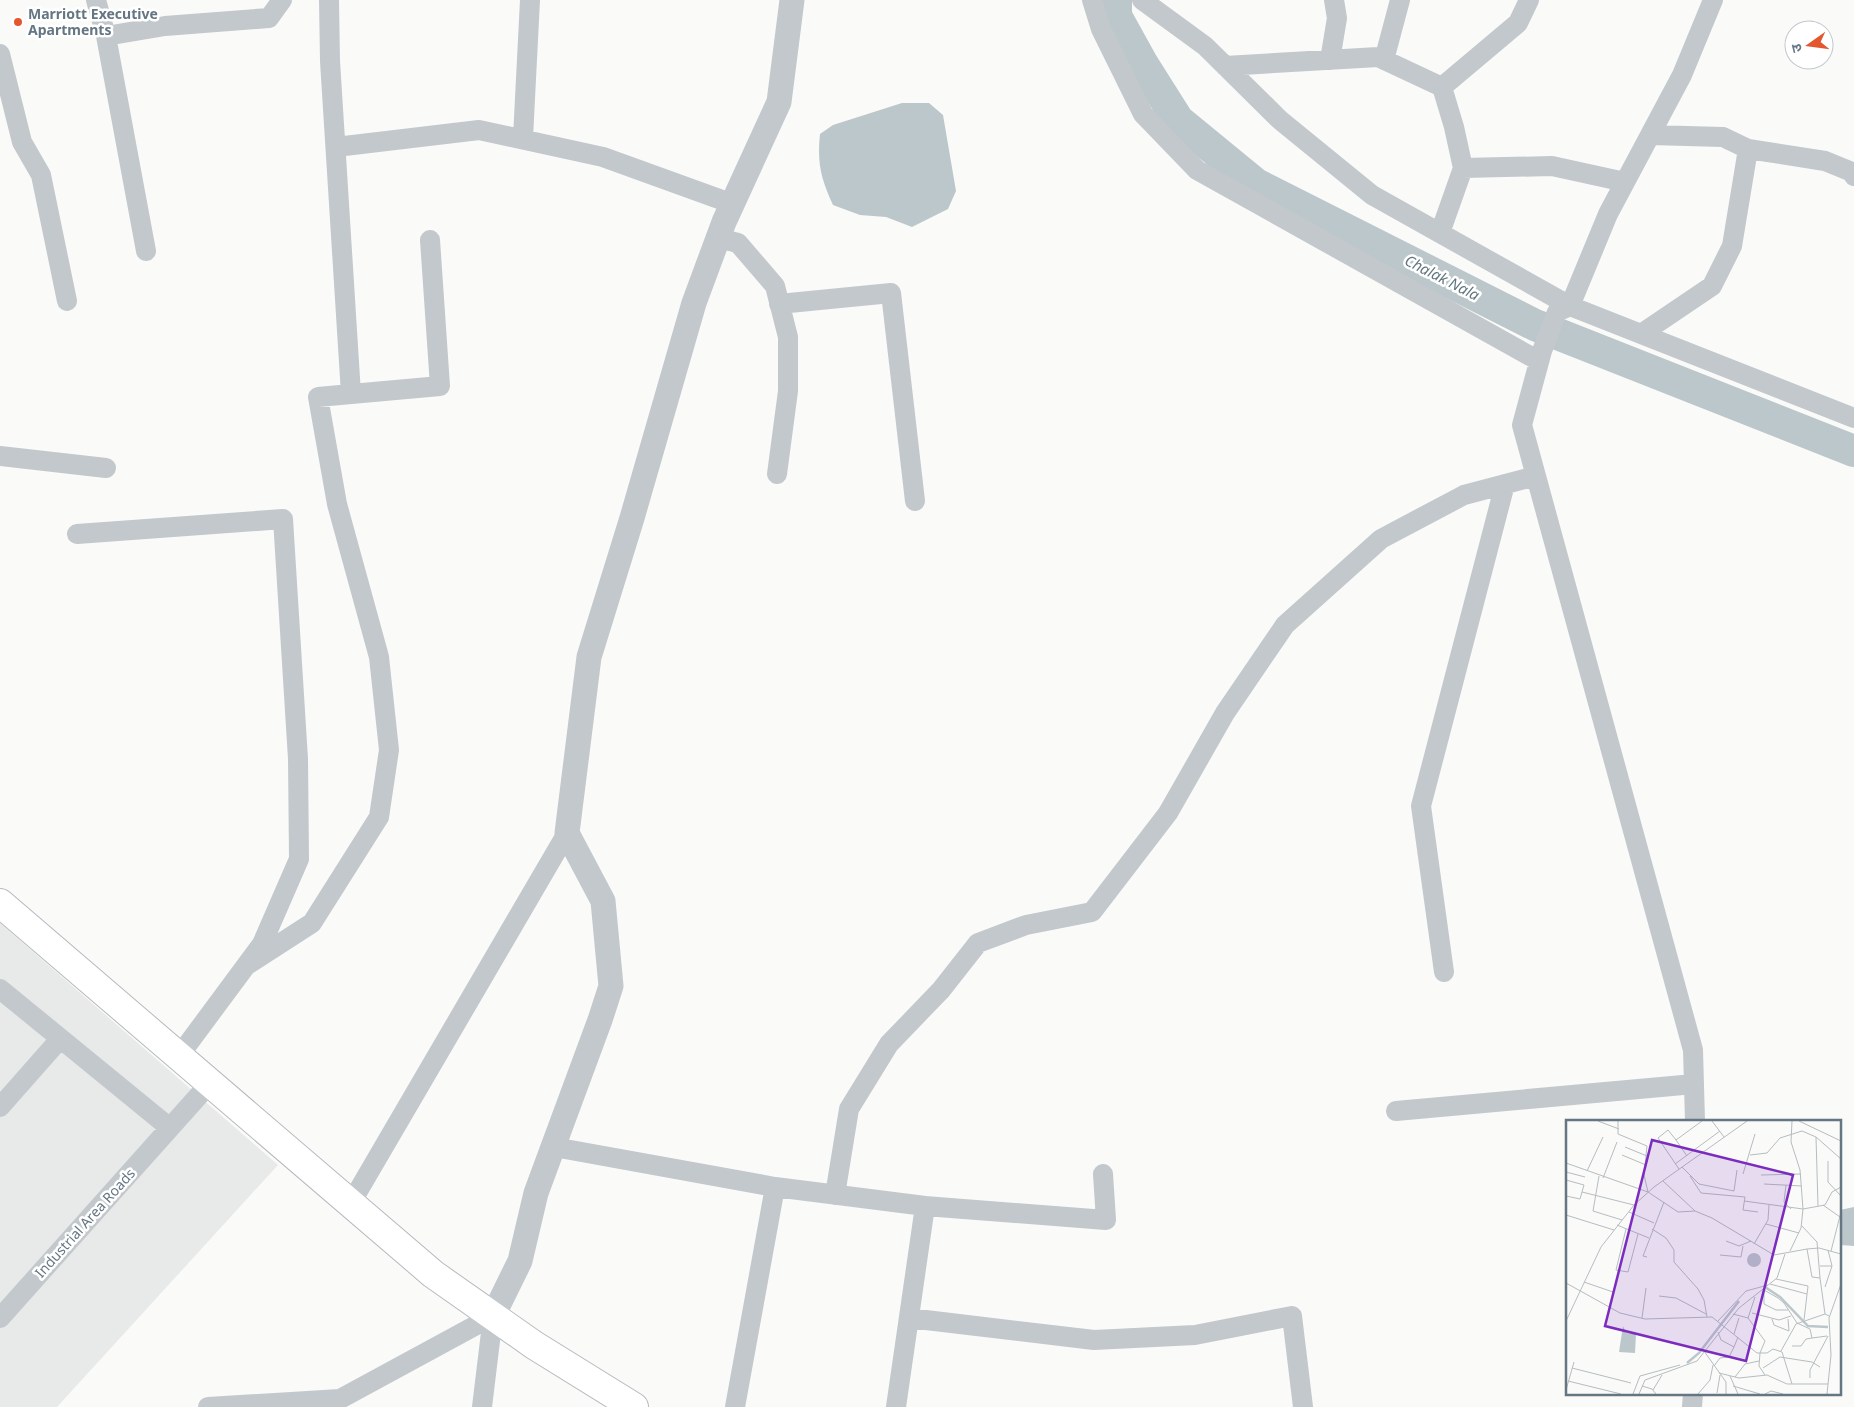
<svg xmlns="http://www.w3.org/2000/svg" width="1854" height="1407" viewBox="0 0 1854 1407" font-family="'Noto Sans','Noto Sans Devanagari',sans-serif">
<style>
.built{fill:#e8e9e9}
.water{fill:#bbc7cb}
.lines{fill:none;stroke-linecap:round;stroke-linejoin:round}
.river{stroke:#bbc7cb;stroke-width:32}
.primary-casing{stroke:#b5babe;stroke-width:30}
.minor{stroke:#c3c8cc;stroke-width:20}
.tertiary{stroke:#c3c8cc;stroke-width:25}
.primary{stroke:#fff;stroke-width:28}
.poi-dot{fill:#e4572e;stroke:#fff;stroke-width:2}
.labels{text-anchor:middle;stroke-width:5;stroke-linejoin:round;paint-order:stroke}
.poi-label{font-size:14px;font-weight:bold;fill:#657683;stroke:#fff;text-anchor:start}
.street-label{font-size:14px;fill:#657683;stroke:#fff}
.water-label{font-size:15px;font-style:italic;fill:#60757c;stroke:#fff}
.inset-river{fill:none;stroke:#bbc7cb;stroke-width:2.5}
.inset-road{fill:none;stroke:#b5bdc2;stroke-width:1}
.view{fill:#7b2cbf;fill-opacity:0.15;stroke:#7b2cbf;stroke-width:2.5}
.inset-edge{fill:none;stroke:#657683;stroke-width:2.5}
</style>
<rect width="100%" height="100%" fill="#fafaf8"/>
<path class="built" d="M0,923L278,1165L57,1407H0Z"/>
<path class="water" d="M902,103H929L943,115L956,191L948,209L912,227L886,217L860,215L833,205C821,178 817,164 820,134L833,125Z
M1854,1207V1246L1840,1245V1210Z"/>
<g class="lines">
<path class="river" d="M1116,0V16L1142,63L1178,120L1256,184L1535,325L1854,451"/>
<defs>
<path id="primary" d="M0,903L433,1274L534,1345L634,1407"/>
</defs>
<use href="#primary" class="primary-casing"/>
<path class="minor" d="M96,0L106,36L146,251
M329,0L330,61L351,394
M1092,0L1101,29L1143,114L1197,170L1539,361
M1142,0L1205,46L1280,120L1372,195L1570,306L1854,418
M106,36L165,26L269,18L282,0
M0,54L22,142L41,175L67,301
M1330,60L1337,18L1334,0
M1384,60L1400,0
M1225,66L1378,57L1442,87L1454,127L1463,168L1440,233
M1442,87L1518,23L1529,0
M523,138L530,0
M336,147L479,130L603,157L733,204
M1748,149L1825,161L1852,172L1854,176
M1463,168L1552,166L1625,182
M718,238L738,243L775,286L788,337V391L777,474
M779,304L891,293L915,501
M1641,334L1712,286L1732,246L1748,149L1723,137L1650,135
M0,456L106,468
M77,534L283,519L298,759L299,859L262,944L179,1056
M247,965L312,923L379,817L389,750L379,657L337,504L318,397L440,386L430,240
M1444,972L1421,806L1505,484
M0,989L170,1128
M0,1107L60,1039
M1396,1111L1694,1084
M1695,1121L1693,1050L1522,425L1542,351L1557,312L1570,306L1608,214L1682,75L1713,0
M554,1147L775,1187L925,1206L1106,1220L1103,1174
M835,1195L849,1109L889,1044L941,990L978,943L1026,925L1092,912L1168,813L1225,713L1285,625L1381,539L1464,495L1536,476
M351,1203L567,833
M0,1318L210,1083
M909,1318L1094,1340L1195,1335L1292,1316L1303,1407
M208,1407L340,1399L493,1316
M482,1407L493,1316
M735,1407L775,1187
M896,1407L925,1206
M1692,1407L1693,1393"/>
<path class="tertiary" d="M493,1316L520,1261L536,1193L600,1020L611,986L603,901L567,833L589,657L632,518L694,303L724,222L779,102L792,0"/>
<use href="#primary" class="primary"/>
</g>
<circle class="poi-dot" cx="18" cy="22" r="5"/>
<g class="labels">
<g class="poi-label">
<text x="28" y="19">Marriott Executive<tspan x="28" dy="16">Apartments</tspan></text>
</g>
<g class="street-label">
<text transform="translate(85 1223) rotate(-48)" y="5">Industrial Area Roads</text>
</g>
<g class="water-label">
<text transform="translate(1442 278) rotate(27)" y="5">Chalak Nala</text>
</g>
</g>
<g transform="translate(1566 1120)">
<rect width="275" height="275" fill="#fafaf8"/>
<path d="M181 140a7 7 0 1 1 14 0a7 7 0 1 1-14 0ZM57,206L60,213L70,214L69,233L53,232Z" fill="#bbc7cb"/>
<path class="inset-river" d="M199,167L214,177L242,206L262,207M121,243L133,233L173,181"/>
<path class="inset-road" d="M32,1L53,9M52,1V14L81,26L78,55L82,72M146,1L158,17M233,1L275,21M250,17L252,86M110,20L121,36M59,27L81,36M56,35L80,45M184,35L201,33L214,18L236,11L250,17L275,39M262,41V62L275,76M0,43L82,72L112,92L129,91L146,98L208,135L241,129L246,157L254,158L259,194L263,196M109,44L154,11M116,47L133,64L168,71L171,50M113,49L92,18L102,10L110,20L136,1M21,51L37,17M0,52L19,57M177,54L189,14M195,55L235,54M33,56L27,91L56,100M124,56L135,73L179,77L177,90L192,92M37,58L51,22M0,60L18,65L14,79L0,76M97,61L129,91M198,64L236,66M220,65L218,82L225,89M16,72L68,85M178,81L237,89L259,85L266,72L275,67M257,85L274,97M63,92L88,103M0,95L48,110M200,104L233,113M51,105L83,118M236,106L251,122L254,158M60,109L50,150L62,152L72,114M86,109L100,118L108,130V142L132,169L138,180L141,197M160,121L173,126L185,121M188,124L202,100L203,85M241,129L253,128L275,134M262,130L266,146M224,131L235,108L237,89L234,50L225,22L226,1M265,131L275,92M154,135L175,137L177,126M81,137L77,136L98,82M254,146H266L259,167M210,159L242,166L238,200M18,162L47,172M0,163L54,193L79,199L146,197L191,233H201L207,229L216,232L226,264M204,164L241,174M93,176L110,178L140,194M222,190H210L198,184V170L212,178L218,183L231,203L244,209L246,218L261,216M186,193L213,200L225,196M167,194L182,198L189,177M76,198L80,168M182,198L199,221L194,233L193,246L199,255M206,199L208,205L223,211L222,199M0,201L35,127L68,85L88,67L181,1M152,201L180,171L202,165M152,212L155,220L168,227L172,217M168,214L173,198M226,226H235L240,219L246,218M138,231L160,262V274M215,231L230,204L259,194M148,246L154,238L163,237L168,227M6,248L65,263M197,248L214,237L246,242L254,247M153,253L173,258L201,255L221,264H262M164,256L172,274M169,257L179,244L193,241M244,258V250L262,216M2,261L55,274M76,266L86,269L90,274M167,266L194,274M0,270L8,242M87,270L96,255M151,273L154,255M67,274L74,256L114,245M73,274L79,260L131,241L173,188L211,158L219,134M132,274L144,260L147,245M199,274L205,271L217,274M261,274L265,235L263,198L275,164"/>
<path class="view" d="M86,20L227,55L180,241L39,206Z"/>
<rect width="275" height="275" class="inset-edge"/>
</g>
<g transform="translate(1809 45) rotate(256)"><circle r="24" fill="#ffffff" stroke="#c1c8cd"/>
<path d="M0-4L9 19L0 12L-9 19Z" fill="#e4572e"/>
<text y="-8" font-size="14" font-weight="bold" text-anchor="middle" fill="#657683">उ</text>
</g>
</svg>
